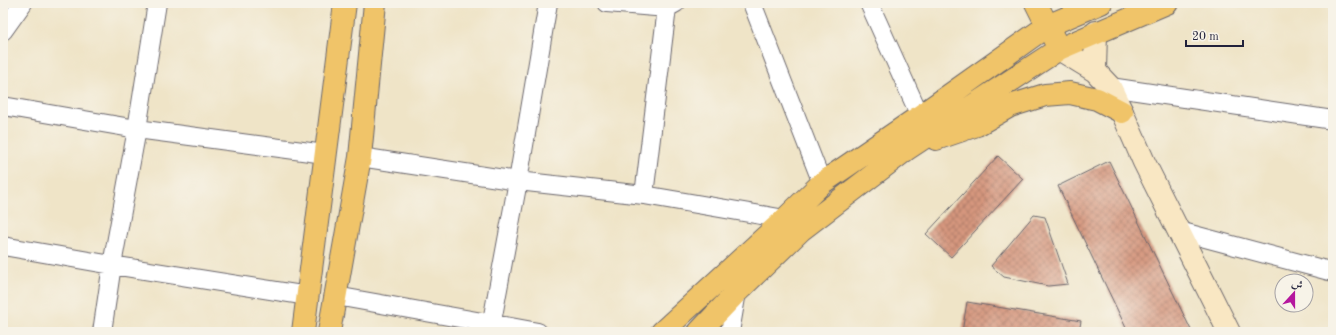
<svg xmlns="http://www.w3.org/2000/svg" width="1336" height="335" viewBox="0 0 1336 335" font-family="'Old Standard TT',Amiri,serif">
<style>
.building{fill:url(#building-cross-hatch)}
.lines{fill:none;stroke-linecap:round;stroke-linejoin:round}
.street-casing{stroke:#6a666c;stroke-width:20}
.secondary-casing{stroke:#6a666c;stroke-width:24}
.primary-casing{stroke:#6a666c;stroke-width:24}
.street{stroke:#fff;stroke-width:18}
.secondary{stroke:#f9e7c3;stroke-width:22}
.primary{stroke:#f0c469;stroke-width:22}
</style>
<defs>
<pattern id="building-cross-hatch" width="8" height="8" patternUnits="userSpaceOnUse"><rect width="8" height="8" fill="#d5967e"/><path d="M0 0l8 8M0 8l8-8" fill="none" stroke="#ac7a68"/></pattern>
</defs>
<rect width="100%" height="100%" fill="#f7f3e8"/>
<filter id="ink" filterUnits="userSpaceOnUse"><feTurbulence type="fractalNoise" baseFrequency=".025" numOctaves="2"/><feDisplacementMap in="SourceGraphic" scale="8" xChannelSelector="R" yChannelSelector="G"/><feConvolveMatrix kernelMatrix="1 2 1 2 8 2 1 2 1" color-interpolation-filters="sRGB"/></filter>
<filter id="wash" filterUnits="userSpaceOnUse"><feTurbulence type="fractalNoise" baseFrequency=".012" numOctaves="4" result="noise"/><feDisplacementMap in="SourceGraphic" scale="16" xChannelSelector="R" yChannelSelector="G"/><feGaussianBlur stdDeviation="0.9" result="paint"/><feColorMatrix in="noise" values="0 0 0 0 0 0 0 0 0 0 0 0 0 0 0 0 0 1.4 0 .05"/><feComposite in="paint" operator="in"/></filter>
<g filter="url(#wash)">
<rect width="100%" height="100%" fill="#efe4c7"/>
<g id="blocks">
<path class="building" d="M998,156L1023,179L951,257L926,234Z
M1109,161L1192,332H1128L1058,186Z
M1034,215L1045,217L1068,284L1048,286L1004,277L991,266Z
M967,302L1081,321L1079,332H962Z"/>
</g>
</g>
<g filter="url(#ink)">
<use href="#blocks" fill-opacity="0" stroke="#6a666c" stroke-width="1"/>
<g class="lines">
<defs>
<path id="street" d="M607,3L667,8L676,3
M752,3L822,183
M869,3L920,116
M3,31L23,3
M1110,87L1333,120
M3,106L137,129L325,154
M360,157L518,181L644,195L785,219
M644,195L667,8
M1179,231L1333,272
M3,246L112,265L308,296
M336,296L538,332
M102,332L112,265L137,129L157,3
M490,332L518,181L548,3
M730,332L737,292"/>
<path id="secondary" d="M1059,49L1095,71L1110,87L1122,112L1144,162L1229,332
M1095,71L1096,32"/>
<path id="primary" d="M1036,3L1054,39
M936,139L977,125L1010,106L1045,95L1070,93L1097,99L1122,112
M303,332L345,3
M329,332L360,157L375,3
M662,332L785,219L822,183L920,116L1047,26L1101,3
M699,332L737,292L801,230L907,149L1059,49L1167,3"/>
</defs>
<use href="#street" class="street-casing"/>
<use href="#secondary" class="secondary-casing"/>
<use href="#primary" class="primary-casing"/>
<use href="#street" class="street"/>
<use href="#secondary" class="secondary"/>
<use href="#primary" class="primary"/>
</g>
</g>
<rect width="1336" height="335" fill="none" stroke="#f7f3e8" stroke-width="16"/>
<g transform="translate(1294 293) rotate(21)"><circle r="19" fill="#f7f3e8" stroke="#a29fa3"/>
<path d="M0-3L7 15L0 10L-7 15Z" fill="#b5179e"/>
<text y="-6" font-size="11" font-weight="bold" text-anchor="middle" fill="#22223b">ش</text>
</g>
<path d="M1186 40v6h57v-6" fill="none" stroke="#22223b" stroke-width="2"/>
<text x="1192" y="40" font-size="12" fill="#22223b" stroke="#f7f3e8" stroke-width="3" paint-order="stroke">20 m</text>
</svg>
